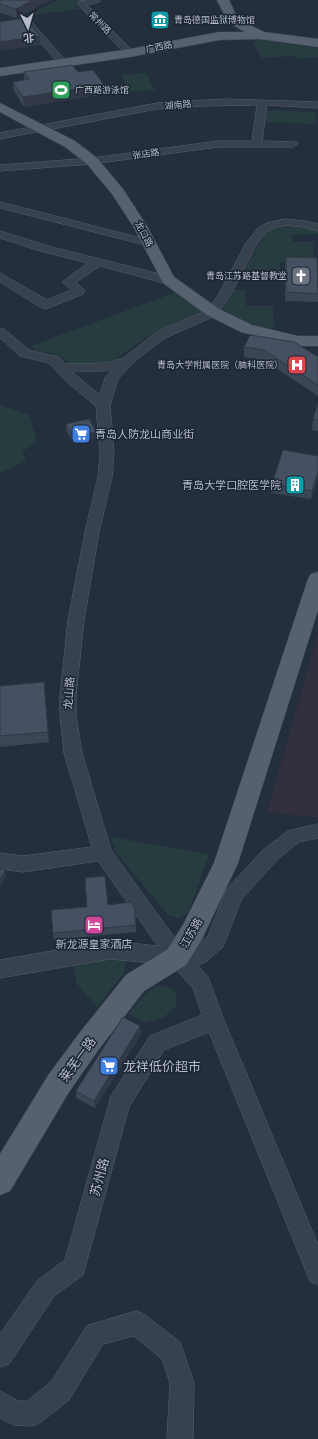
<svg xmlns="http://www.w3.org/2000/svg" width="318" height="1439" viewBox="0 0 318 1439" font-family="Overpass,'Noto Sans SC',sans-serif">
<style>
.medical{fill:#32303f}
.green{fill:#263c3f}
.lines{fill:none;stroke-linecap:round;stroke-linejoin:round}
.minor-casing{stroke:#565f6c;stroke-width:1}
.major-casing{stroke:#414a57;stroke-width:1}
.minor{fill:#38414e;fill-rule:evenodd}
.major{fill:#56606e;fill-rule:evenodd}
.wall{fill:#3b4654}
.shaded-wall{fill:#303945}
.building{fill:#455162;stroke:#303945}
.labels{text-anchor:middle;stroke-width:3;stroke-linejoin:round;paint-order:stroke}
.far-poi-label{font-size:9px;fill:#b4bcc9;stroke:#1d2633;text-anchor:start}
.far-street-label{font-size:9px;fill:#b4bcc9;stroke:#1d2633}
.poi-label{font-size:11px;fill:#b4bcc9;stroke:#1d2633;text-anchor:start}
.street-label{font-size:11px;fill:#b4bcc9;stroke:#1d2633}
.near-street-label{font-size:13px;fill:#b4bcc9;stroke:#1d2633}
.near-poi-label{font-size:13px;fill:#b4bcc9;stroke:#1d2633;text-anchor:start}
</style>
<rect width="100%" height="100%" fill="#242f3e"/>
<path class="medical" d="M318,634V818L267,812Z"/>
<path class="green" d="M58,0H87L75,4L79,9L27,16Z
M263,40L318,48V57L297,59L294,56L262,58L252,41Z
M146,73L155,90L129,92L122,75Z
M267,110L316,112L315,124L265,122Z
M286,225L303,226L318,231V234L291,235L293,242H314L313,257L291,262H280V273L243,272L265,234L273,228Z
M234,289L245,291L246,306H273L274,327L264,330L222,310Z
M176,292L202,311C169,326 138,338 112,364L70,365L61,356L37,350L31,346Z
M0,405L29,415L37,441L22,452L26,461L0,473Z
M111,837L209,854L189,912L179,918L168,915L116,853Z
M122,956L126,962L124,973L97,1007L77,984L73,962Z
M159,985L172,988L177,996L176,1007L164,1017L145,1023L128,1014L146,993Z"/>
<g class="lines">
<defs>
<path id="minor" d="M86,0H100L99,2L87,5L135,53L133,55H127L77,4L78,2Z
M27,19L30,20L66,61L68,63L66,65H60L24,24L22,22L24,20Z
M226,99L318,102V108L267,105L262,141L297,142L298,144L293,147H218L92,164L0,171V165L92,158L218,141H252L257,105L203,106L157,109L0,139V133L157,103Z
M0,202L153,241L155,243L153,245L149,246L0,208Z
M286,219L304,221L318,224V231L303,227L286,225L274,228L266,232L257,244L232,292L217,315L165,338L136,360L118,379L110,405L114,453L112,477L99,532L84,620L76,696V715L82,753L111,850L182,948H195L208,936L226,890L264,849L288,831L318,824V838L299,842L278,859L241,900L223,947L206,962L197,965L208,977L224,1020L318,1245V1285L310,1281L209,1032L164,1050L129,1107L83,1275L54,1296L9,1364L0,1367V1334L38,1280L65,1260L111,1096L150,1036L202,1015L193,988L172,965L110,959L0,978V960L110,941L158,946L98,861L23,872L0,869V853L23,856L92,847L64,753L60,715V696L68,620L85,532L98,477L100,453L96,406L68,383L49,363L20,356L0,338V328L4,329L29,350L59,357L65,364L109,363L123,358L157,332L209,309L220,292L246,243L258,228L267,223ZM111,371L105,378L100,395L72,372Z
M0,231L48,246L172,277L174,280L172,283L168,284L100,266L76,282L85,291L83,294L46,309L42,308L0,282V273L47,300L71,290L62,282L88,263L40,251L0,238Z
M137,1311L145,1315L180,1342L194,1383L193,1439H167L170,1383L162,1359L134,1336L103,1344L69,1400L40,1423L31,1426L14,1425L0,1418V1391L18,1401H27L51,1382L87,1326Z"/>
<path id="major" d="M217,0H229L238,19L264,32L318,39V47L260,39L219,40L130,57L0,76V68L130,49L219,32H245L229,23Z
M0,103L75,141L97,158L123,189L147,226L174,277L219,309L252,325L298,336H318V346H298L241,332L207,315L163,283L133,226L112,194L87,164L65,147L0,112Z
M318,572V610L238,863L202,939L186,965L144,991L99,1049L69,1092L10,1191L0,1195V1154L49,1074L81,1031L126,975L168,949L184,923L214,863L308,579L311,574Z"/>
</defs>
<use href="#minor" class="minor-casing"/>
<use href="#major" class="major-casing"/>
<use href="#minor" class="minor"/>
<use href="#major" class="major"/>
</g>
<path class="wall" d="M0,0H51L16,18L0,13Z
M24,72H78L104,94L24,107L14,91L13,82L24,80Z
M286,257L318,276V302L285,301V266Z
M244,347L318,357V396L264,360L244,357Z
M318,403V431L312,430L313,419Z
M66,424L96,432V438L73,443L66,430Z
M318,456V478L311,499L271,493L272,484Z
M0,686L45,693L49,742L0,747Z
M108,905L136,925V932L54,940L53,933Z
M141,1034L95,1108L76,1098V1091Z"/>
<path class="shaded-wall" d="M33,0H51L16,18V9Z
M40,36V45L0,51V42Z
M104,85V94L24,107L23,97Z
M96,432V438L73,443V437Z
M318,472V478L311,499L312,491Z
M5,870L6,876L0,888V880Z
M140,1026L141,1034L95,1108L94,1101Z"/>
<path class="building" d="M0,0H33L16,9L0,4Z
M24,18L40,36L0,42V22Z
M72,65L78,72L93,70L104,85L23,97L13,82L29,79L24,72Z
M286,257L317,258L318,294L286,292Z
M250,335L294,342L318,357V385L264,350L244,347Z
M318,403V420L313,419Z
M89,419L96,432L73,437L66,424Z
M283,450L318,456V472L312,491L272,484Z
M44,682L48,732L0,736V686Z
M0,869L5,870L0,880Z
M105,876L108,905L131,902L134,907L136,925L53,933L51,910L87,907L85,878Z
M123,1017L140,1026L94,1101L76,1091Z"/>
<defs>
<symbol id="museum-square" viewBox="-11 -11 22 22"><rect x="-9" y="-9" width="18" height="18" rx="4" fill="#0f9aa8" stroke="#1d2633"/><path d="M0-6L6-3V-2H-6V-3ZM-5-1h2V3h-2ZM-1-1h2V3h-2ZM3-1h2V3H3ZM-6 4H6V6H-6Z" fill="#fff"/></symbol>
<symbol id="stadium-square" viewBox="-11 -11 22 22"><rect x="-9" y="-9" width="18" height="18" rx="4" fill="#2e9e5b" stroke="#1d2633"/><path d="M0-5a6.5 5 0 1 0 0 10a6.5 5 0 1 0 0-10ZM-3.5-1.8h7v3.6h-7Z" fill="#fff"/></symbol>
<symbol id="church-square" viewBox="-11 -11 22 22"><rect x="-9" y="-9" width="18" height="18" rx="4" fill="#6b7280" stroke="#1d2633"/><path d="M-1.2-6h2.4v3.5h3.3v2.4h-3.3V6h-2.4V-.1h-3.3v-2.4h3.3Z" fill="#fff"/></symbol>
<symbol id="hospital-square" viewBox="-11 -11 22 22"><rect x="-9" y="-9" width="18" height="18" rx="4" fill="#e0444e" stroke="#1d2633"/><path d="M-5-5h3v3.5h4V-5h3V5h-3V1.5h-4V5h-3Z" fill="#fff"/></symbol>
<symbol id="supermarket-square" viewBox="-11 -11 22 22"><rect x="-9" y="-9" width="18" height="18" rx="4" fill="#3f7fe0" stroke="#1d2633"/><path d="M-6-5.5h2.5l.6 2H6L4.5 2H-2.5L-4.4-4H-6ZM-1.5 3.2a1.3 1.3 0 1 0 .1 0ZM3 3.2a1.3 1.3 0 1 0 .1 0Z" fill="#fff"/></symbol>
<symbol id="building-square" viewBox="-11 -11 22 22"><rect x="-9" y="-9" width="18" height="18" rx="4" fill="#0f9aa8" stroke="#1d2633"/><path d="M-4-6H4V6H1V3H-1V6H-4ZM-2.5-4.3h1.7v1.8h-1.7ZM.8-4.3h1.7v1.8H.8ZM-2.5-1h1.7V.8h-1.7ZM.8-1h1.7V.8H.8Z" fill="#fff"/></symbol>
<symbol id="hotel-square" viewBox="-11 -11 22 22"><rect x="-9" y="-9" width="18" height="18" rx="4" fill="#d1479c" stroke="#1d2633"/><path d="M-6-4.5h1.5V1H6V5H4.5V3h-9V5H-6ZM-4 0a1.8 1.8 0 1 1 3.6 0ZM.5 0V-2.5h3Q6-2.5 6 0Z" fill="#fff"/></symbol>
</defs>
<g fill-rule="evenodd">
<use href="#museum-square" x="149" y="9" width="22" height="22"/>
<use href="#stadium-square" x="50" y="79" width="22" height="22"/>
<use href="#church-square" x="290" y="265" width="22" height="22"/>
<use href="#hospital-square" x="286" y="354" width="22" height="22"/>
<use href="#supermarket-square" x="70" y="423" width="22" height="22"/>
<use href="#building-square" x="284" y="474" width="22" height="22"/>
<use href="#hotel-square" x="83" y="914" width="22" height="22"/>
<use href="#supermarket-square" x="98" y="1055" width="22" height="22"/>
</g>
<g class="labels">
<g class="far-poi-label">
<text x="174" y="23">青岛德国监狱博物馆</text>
<text x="75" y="93">广西路游泳馆</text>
<text x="287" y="279" text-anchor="end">青岛江苏路基督教堂</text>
<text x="283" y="368" text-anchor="end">青岛大学附属医院（脑科医院）</text>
</g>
<g class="far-street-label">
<text transform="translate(100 23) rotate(45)" y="3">常州路</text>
<text transform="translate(159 47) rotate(-11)" y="3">广西路</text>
<text transform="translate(178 105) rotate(-5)" y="3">湖南路</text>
<text transform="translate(146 154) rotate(-8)" y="3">张店路</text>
<text transform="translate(144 234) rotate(62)" y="3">龙口路</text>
</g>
<g class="poi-label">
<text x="95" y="438">青岛人防龙山商业街</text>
<text x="281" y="489" text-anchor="end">青岛大学口腔医学院</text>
<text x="94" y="948" text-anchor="middle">新龙源皇家酒店</text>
</g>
<g class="street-label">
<text transform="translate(69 693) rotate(-86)" y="4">龙山路</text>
<text transform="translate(191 933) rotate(-61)" y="4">江苏路</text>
</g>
<g class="near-street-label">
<text transform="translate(77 1059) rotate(-54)" y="5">莱芜一路</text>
<text transform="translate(99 1177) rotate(-75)" y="5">苏州路</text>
</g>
<g class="near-poi-label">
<text x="123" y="1071">龙祥低价超市</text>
</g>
</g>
<g transform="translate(28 28) rotate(175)" stroke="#1d2633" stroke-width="3" paint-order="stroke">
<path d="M0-3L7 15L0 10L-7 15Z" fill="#b4bcc9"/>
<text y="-6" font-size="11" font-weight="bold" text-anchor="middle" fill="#b4bcc9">北</text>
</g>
</svg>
